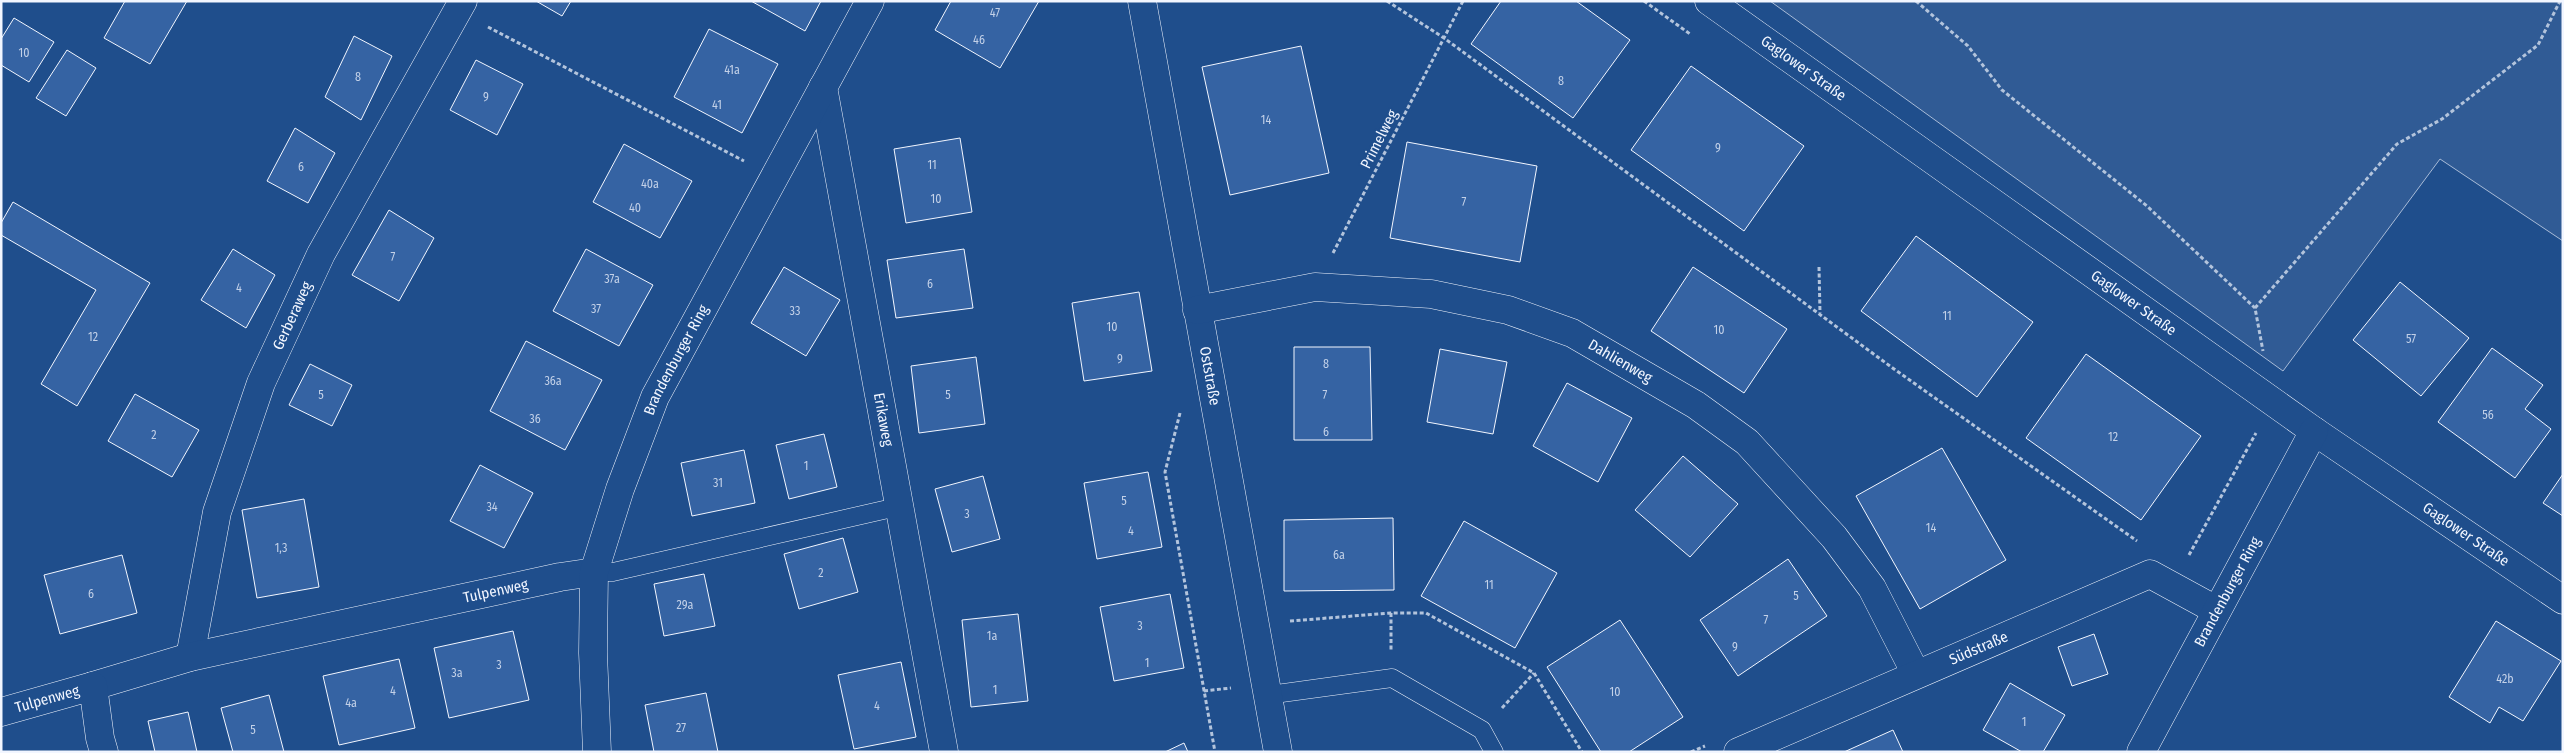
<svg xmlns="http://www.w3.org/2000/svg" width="2564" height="753" viewBox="0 0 2564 753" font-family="'Fira Sans Condensed',sans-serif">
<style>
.built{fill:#305b95;stroke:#a8bbd7}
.building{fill:#3563a3;stroke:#f2f6ff}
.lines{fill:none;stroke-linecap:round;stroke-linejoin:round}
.lane-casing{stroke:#f2f6ff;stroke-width:19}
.street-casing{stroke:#f2f6ff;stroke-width:29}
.path{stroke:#b3c4dc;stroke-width:3;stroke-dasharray:4 2.5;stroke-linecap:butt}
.lane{stroke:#1f4e8c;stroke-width:18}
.street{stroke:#1f4e8c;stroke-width:28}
.labels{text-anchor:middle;stroke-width:4;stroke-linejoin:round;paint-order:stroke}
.number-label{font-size:12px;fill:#c3d1e8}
.street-label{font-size:15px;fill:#f2f6ff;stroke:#1f4e8c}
</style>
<rect width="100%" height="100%" fill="#1f4e8c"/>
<path class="built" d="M1770,1H2563V241L2440,159L2283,371Z"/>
<path class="building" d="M125,1H187L150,64L104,38Z
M536,1H571L562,16Z
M751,1H821L805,31Z
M951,1H1039L1000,68L935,30Z
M1501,1H1576L1630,40L1573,118L1471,44Z
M14,18L54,42L29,82L1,65V39Z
M709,29L778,64L742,133L674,97Z
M354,36L392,56L361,120L325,97Z
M1301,46L1329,173L1230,195L1202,67Z
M67,50L96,68L66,116L36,98Z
M476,60L523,84L497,135L450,110Z
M1691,66L1804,146L1744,231L1631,150Z
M295,128L335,153L308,203L267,181Z
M960,138L972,212L906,223L894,149Z
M1407,142L1537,166L1520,262L1390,238Z
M624,144L692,181L660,238L593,202Z
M13,202L150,283L77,406L41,384L96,290L1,235V223Z
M389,210L434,238L399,301L352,275Z
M1916,236L2033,322L1977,397L1861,311Z
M233,249L275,275L246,328L201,300Z
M586,249L653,285L619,346L553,311Z
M964,249L973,308L896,318L887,260Z
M784,267L840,300L806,356L751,323Z
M1693,267L1787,329L1744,393L1651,331Z
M2400,282L2469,338L2421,396L2353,340Z
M1139,292L1152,371L1084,381L1072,303Z
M526,341L602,380L565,450L490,411Z
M1294,347H1370L1372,440H1294Z
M2492,348L2543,385L2525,409L2551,429L2515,478L2438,422Z
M1440,349L1507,362L1493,434L1427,422Z
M2086,354L2201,436L2141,520L2026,438Z
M976,357L985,424L919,433L911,366Z
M310,364L352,385L332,426L289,405Z
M1567,383L1632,418L1598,482L1533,446Z
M135,394L199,430L172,477L108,441Z
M824,434L837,487L789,499L776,445Z
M1942,448L2006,560L1920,609L1856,496Z
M744,450L755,503L692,516L681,463Z
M1683,456L1738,504L1690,557L1635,510Z
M480,465L533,493L504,548L450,521Z
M1148,472L1162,547L1097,559L1084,483Z
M2563,474V516L2543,503Z
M983,476L1000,539L952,552L935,489Z
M304,499L319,587L257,598L242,510Z
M1393,518L1394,590L1284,591V520Z
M1464,521L1557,573L1515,648L1421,596Z
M843,538L858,592L799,609L784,554Z
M122,555L137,613L60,634L44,575Z
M1788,559L1827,616L1738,676L1700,620Z
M704,574L715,626L664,636L654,584Z
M1170,594L1184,668L1114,681L1100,607Z
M1018,614L1028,701L971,707L962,620Z
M1620,620L1683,717L1629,752H1601L1547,667Z
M2496,621L2561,661L2523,721L2499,707L2490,723L2449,697Z
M513,631L529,700L449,718L434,648Z
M2094,634L2108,674L2072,686L2058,647Z
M399,659L415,728L339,745L323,676Z
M901,662L916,737L854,749L838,675Z
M2010,683L2065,715L2043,752H2022L1983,730Z
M706,693L718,752H654L645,705Z
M269,695L284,752H233L221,708Z
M188,712L197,752H155L148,721Z
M1893,730L1903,752H1844Z
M1184,743L1188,752H1165Z"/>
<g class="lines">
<defs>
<path id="lane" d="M594,572H613L888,509L899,504
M1268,695L1392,678L1482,730L1494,752"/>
<g id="street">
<path id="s1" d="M1142,1L1278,752"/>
<path id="s2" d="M1709,1L2314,431L2563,600"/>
<path id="s3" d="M823,87L944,752"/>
<path id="s4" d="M1197,310L1315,287L1431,294L1508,310L1572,333L1696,405L1747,442L1834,537L1872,588L1916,674"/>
<path id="s5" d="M190,657L217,512L261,383L321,254L463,1"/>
<path id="s6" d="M93,686L190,657L560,577L594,572"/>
<path id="s7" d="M1,712L93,686L100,738L104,752"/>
<path id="s8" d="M597,752L593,653L594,572L620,489L655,397L870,1"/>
<path id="s9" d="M1738,752L2150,574L2216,610"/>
<path id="s10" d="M2141,752L2314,431"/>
</g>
</defs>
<use href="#lane" class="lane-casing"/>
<use href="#street" class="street-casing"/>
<path class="path" d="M1387,1L1444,38L1894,369L2137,541
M1644,1L1690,34
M1916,1L1968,46L2002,90L2147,206L2255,308L2263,351
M488,27L744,161
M1333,253L1463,1
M1819,267L1820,313
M2255,308L2397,144L2442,119L2538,45L2560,1
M1180,413L1165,472L1215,752
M2189,555L2256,433
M1391,613V650
M1290,621L1391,613H1426L1534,673L1582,752
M1204,691L1231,688
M1502,708L1534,673
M1691,752L1705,746"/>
<use href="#lane" class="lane"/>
<use href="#street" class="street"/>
</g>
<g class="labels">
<g class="number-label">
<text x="995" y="17">47</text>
<text x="979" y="44">46</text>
<text x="24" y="57">10</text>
<text x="732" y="74">41a</text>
<text x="358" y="81">8</text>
<text x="1561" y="85">8</text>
<text x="486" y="101">9</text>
<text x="717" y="109">41</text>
<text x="1266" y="124">14</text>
<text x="1718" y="152">9</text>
<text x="932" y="169">11</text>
<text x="301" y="171">6</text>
<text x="650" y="188">40a</text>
<text x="936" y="203">10</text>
<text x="1464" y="206">7</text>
<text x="635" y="212">40</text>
<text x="393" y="261">7</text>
<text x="612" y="283">37a</text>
<text x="930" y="288">6</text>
<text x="239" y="292">4</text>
<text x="596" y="313">37</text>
<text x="795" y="315">33</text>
<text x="1947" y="320">11</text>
<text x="1112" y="331">10</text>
<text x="1719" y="334">10</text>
<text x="93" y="341">12</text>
<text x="2411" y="343">57</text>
<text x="1120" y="363">9</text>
<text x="1326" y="368">8</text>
<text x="553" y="385">36a</text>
<text x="321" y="399">5</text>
<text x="948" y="399">5</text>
<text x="1325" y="399">7</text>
<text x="2488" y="419">56</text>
<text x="535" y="423">36</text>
<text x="1326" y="436">6</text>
<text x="154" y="439">2</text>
<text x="2113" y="441">12</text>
<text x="806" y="470">1</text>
<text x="718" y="487">31</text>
<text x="1124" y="505">5</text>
<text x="492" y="511">34</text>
<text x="967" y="518">3</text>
<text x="1931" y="532">14</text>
<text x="1131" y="535">4</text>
<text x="281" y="552">1,3</text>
<text x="1339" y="559">6a</text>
<text x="821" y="577">2</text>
<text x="1489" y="589">11</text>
<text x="91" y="598">6</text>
<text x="1796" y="600">5</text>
<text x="685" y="609">29a</text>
<text x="1766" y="624">7</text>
<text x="1140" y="630">3</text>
<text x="992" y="640">1a</text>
<text x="1735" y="651">9</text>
<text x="1147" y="667">1</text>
<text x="499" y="669">3</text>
<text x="457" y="677">3a</text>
<text x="2505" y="683">42b</text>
<text x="995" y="694">1</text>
<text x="393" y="695">4</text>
<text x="1615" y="696">10</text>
<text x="351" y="707">4a</text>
<text x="877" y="710">4</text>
<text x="2024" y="726">1</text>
<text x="681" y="732">27</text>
<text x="253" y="734">5</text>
</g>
<g class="street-label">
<text dy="5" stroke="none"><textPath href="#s2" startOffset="116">Gaglower Straße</textPath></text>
<text transform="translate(1379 139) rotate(-63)" y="5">Primelweg</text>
<text dy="5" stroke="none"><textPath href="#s2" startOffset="521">Gaglower Straße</textPath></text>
<text dy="5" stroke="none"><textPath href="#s5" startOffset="358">Gerberaweg</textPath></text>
<text dy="5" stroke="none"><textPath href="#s8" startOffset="408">Brandenburger Ring</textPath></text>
<text dy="5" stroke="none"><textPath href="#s4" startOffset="439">Dahlienweg</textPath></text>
<text dy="5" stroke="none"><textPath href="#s1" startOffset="381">Oststraße</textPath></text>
<text dy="5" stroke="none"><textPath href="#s3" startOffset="338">Erikaweg</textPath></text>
<text dy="5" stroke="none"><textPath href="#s2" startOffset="926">Gaglower Straße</textPath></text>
<text dy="5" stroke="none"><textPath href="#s6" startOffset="414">Tulpenweg</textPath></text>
<text dy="5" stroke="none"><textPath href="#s10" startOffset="182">Brandenburger Ring</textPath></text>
<text dy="5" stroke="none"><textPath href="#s9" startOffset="262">Südstraße</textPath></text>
<text dy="5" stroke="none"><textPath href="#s7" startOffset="48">Tulpenweg</textPath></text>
</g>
</g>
<rect width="2564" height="753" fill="none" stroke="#f2f6ff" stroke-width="5"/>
</svg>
